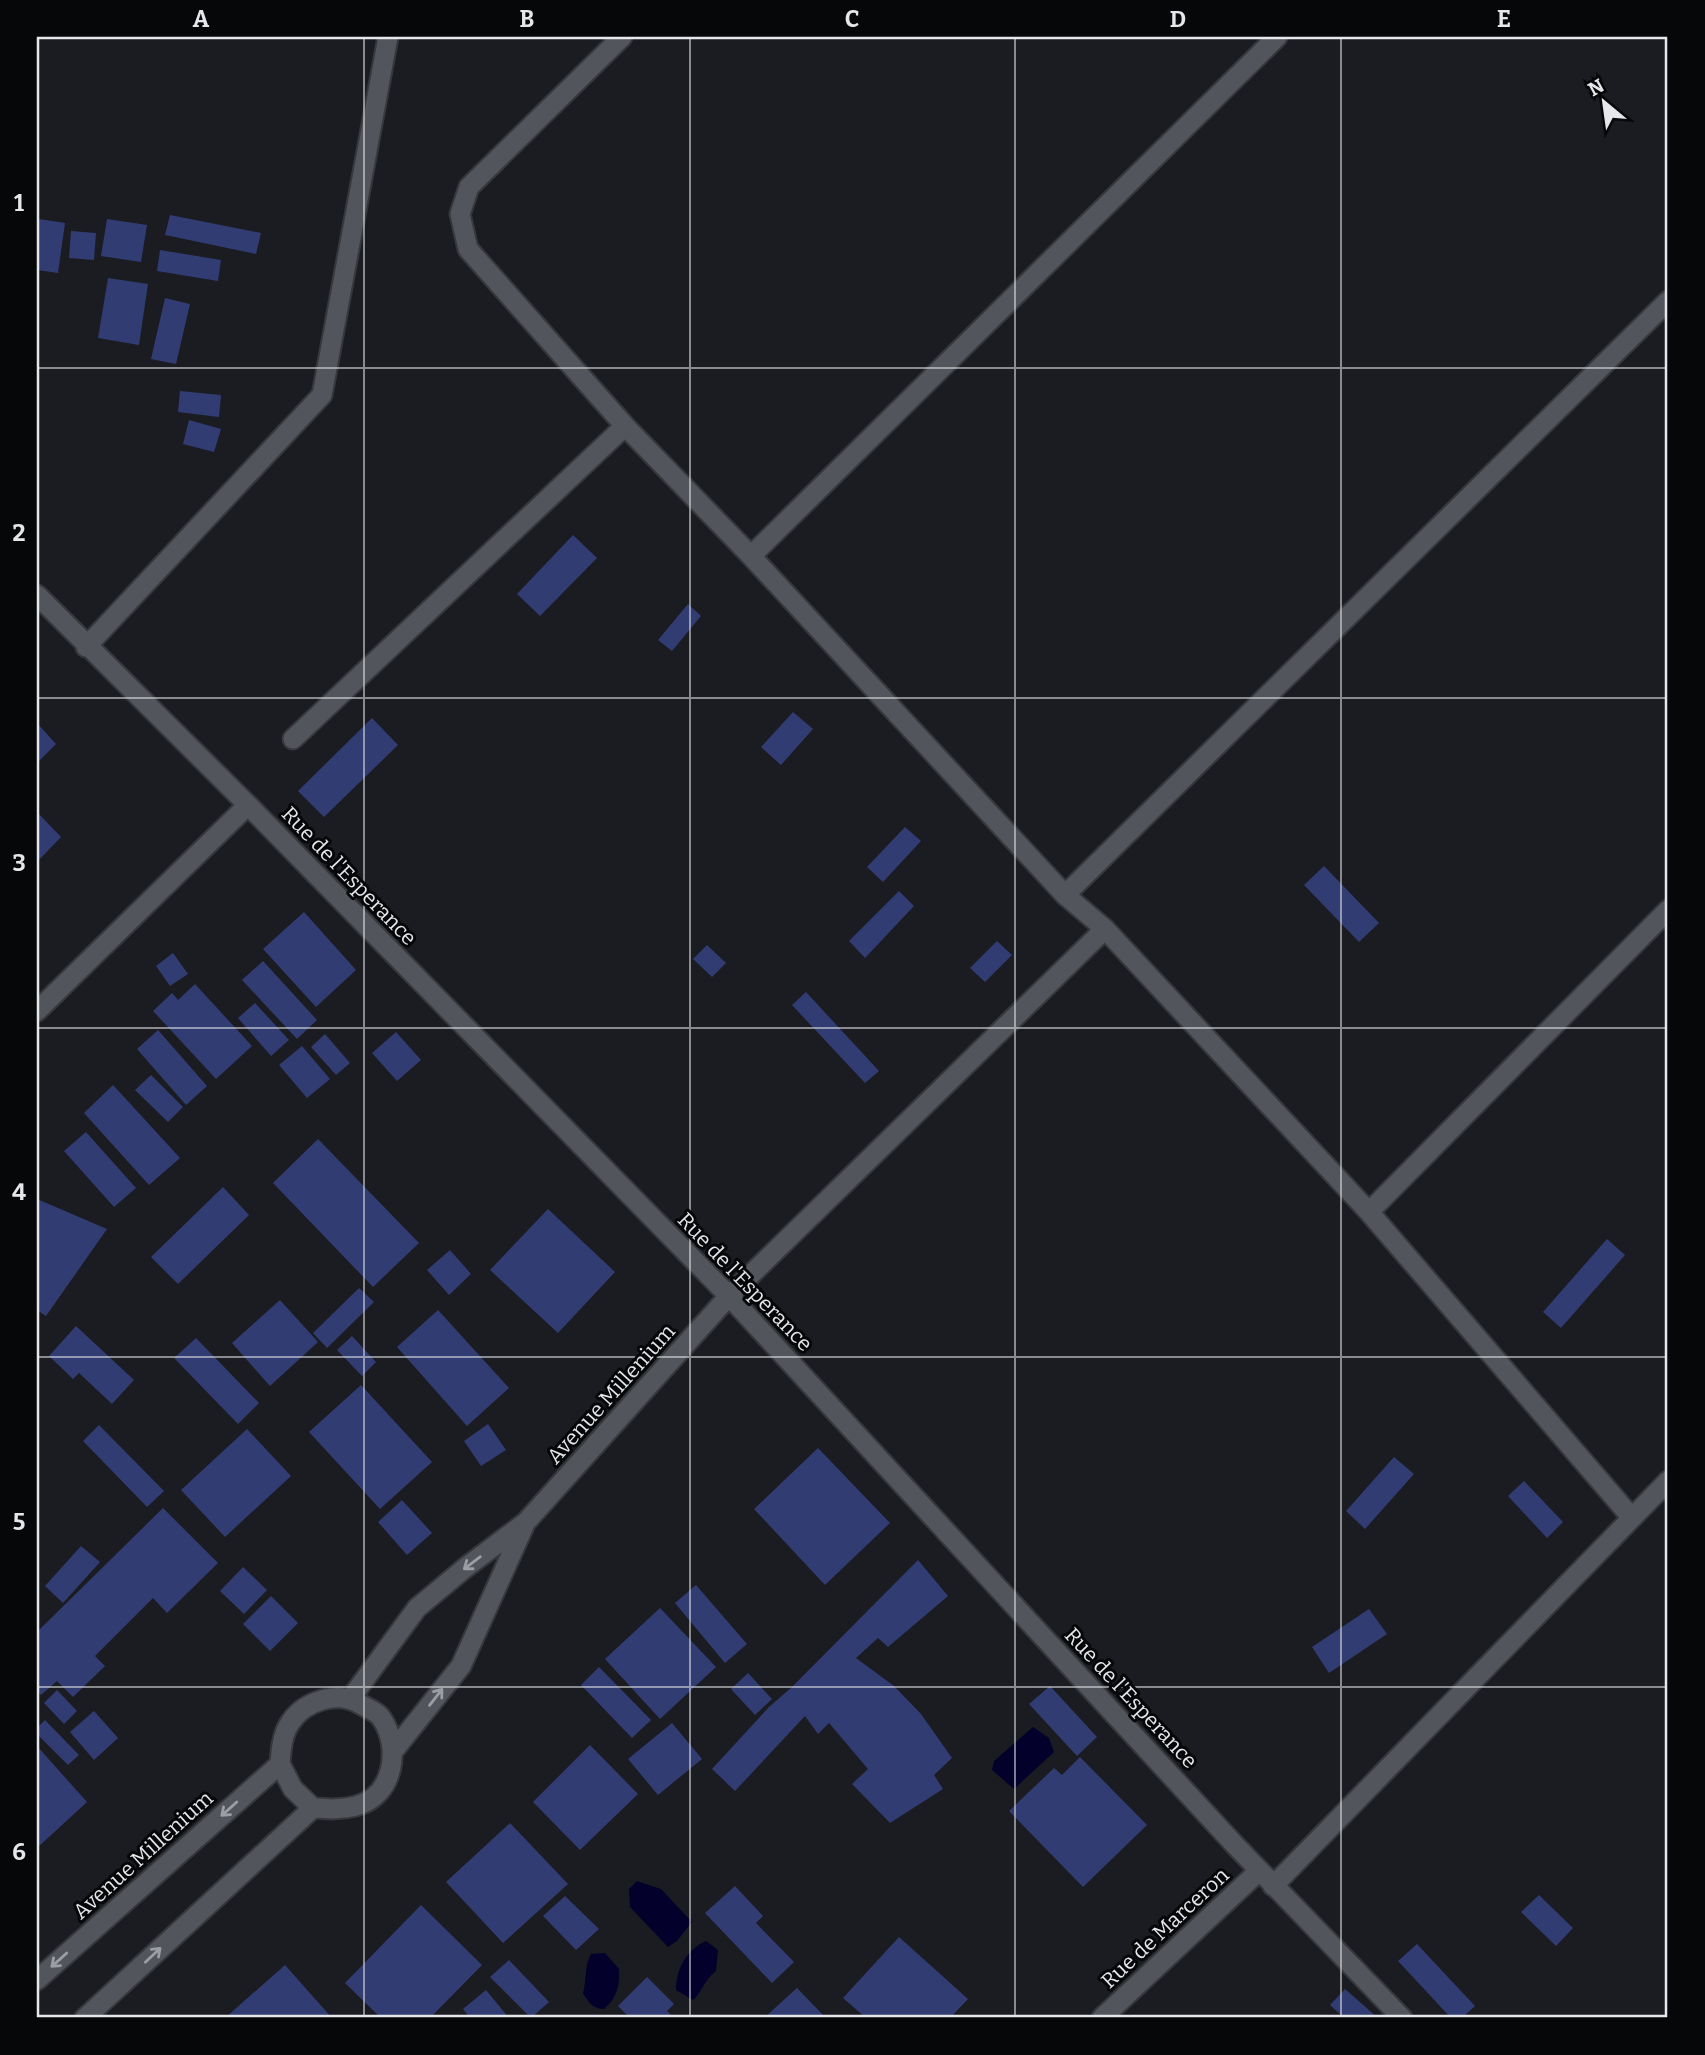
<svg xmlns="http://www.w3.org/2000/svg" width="1705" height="2055" viewBox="0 0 1705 2055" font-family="Bitter,serif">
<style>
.water{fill:#03002b}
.building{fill:#313c72}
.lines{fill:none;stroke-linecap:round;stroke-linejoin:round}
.minor-casing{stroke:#37383c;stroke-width:23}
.minor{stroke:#53555c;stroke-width:19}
.oneway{stroke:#9c9ea3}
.grid{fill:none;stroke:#e5e7ea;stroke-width:2;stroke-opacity:0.55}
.labels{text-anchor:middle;stroke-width:6;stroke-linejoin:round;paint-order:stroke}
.street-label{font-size:21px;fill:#e5e7ea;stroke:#060709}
.neatline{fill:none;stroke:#e5e7ea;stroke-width:2.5}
.grid-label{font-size:23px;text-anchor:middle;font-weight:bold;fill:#e5e7ea}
</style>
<rect width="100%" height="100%" fill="#1b1c22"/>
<path class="water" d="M1033,1727L1049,1738L1054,1752L1014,1789L992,1770L994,1761Z
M637,1881L661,1889L692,1922L677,1941L668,1947L630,1907L629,1889Z
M706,1941L718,1950L716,1971C704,1980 701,1994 693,2000L676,1990C676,1969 686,1950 706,1941Z
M605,1953L619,1969C620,1985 617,1998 604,2009C593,2009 588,2002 583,1993C587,1979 584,1967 591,1954Z"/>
<path class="building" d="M170,215L261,233L256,254L165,235Z
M39,219L65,223L58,273L37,270Z
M107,219L147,225L141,262L101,256Z
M71,231L96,233L94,260L69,258Z
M160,250L221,260L218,281L157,271Z
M108,278L148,284L139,345L98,338Z
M165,298L190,304L176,364L151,359Z
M180,391L221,395L219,417L178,412Z
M189,420L221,429L214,452L183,444Z
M573,535L597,558L540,616L517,594Z
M688,604L701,616L672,651L658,640Z
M793,712L813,729L781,765L761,747Z
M372,718L398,745L324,817L298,791Z
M37,723L56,744L37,763Z
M37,812L61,837L37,862Z
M905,827L921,841L883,882L867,867Z
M1324,866L1379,923L1359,942L1304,885Z
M899,891L914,906L865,958L849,941Z
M304,912L356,970L316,1007L263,949Z
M997,941L1012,955L985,982L970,968Z
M707,945L726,963L712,977L693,959Z
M173,953L188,974L170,986L156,966Z
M263,961L317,1020L297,1039L242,980Z
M195,984L252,1046L216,1079L153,1011L172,993L178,1000Z
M806,992L879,1071L865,1083L792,1005Z
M255,1003L289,1040L271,1056L238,1018Z
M158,1030L207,1086L186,1105L137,1049Z
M396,1032L421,1060L397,1081L372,1053Z
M325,1034L350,1063L336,1075L311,1047Z
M302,1046L330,1079L307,1098L279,1065Z
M151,1075L183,1107L168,1122L135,1090Z
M113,1085L180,1158L149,1185L84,1113Z
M86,1132L136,1188L114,1207L64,1151Z
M318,1139L419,1243L373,1287L273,1183Z
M223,1187L249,1215L178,1284L151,1257Z
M37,1199L107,1229L46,1316L37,1310Z
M548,1209L615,1272L558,1333L490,1270Z
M1607,1239L1625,1255L1561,1328L1543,1312Z
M450,1250L471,1274L449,1295L427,1270Z
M359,1288L374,1302L327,1348L313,1333Z
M280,1300L318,1342L270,1386L232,1343Z
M438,1310L509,1388L467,1426L397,1347Z
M76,1326L134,1380L112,1404L79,1373L73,1379L49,1356Z
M352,1336L376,1362L362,1376L337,1350Z
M196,1338L259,1403L238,1424L174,1358Z
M361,1385L432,1462L380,1509L309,1432Z
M488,1424L506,1450L481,1466L464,1441Z
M99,1425L164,1491L147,1507L83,1441Z
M247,1429L291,1476L225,1537L181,1490Z
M818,1448L890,1523L825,1585L754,1509Z
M1394,1457L1414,1474L1365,1529L1346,1511Z
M1524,1481L1563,1522L1547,1538L1508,1496Z
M402,1500L432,1533L407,1555L378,1522Z
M163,1508L218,1563L167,1613L153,1598L95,1656L105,1666L73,1697L57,1681L41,1695L37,1691V1632Z
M81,1546L100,1562L63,1603L45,1586Z
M918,1560L948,1596L888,1647L878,1638L856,1658L894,1686L921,1714L952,1758L934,1775L943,1789L890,1823L852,1784L868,1769L829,1723L818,1734L805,1716L735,1791L712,1769L769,1707L792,1687Z
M243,1567L267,1590L244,1614L220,1591Z
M696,1585L747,1644L725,1663L675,1603Z
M271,1596L298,1623L270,1651L243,1624Z
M660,1608L716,1667L660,1719L605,1659Z
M1369,1609L1387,1634L1329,1673L1312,1647Z
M599,1667L651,1720L632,1738L581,1685Z
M748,1673L772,1699L755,1715L731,1689Z
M1050,1686L1097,1737L1077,1756L1029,1704Z
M57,1690L77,1711L64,1724L44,1703Z
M94,1711L118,1738L94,1760L70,1732Z
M45,1720L79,1755L68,1765L37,1734V1728Z
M672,1723L702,1759L658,1795L628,1759Z
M590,1745L638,1794L580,1850L533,1802Z
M37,1746L87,1802L37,1848Z
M1080,1757L1147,1825L1083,1887L1009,1811L1054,1768L1062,1775Z
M510,1823L568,1884L503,1943L446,1882Z
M735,1886L763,1916L756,1923L794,1962L772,1983L705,1913Z
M1539,1895L1573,1928L1556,1946L1521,1912Z
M565,1896L599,1929L576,1950L543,1916Z
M421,1905L482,1965L430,2018H381L345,1983Z
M899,1937L968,1999L950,2018H866L843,1998Z
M1417,1944L1475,2006L1462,2018H1451L1398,1961Z
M509,1960L549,2002L531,2018L490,1977Z
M285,1965L332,2018H225Z
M647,1977L674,2004L667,2011L674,2018H630L618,2006Z
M797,1988L826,2018H764Z
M1345,1989L1378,2018H1344L1330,2005Z
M486,1990L509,2018H470L463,2009Z"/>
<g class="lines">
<defs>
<path id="minor" d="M622,37L469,187L460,214L468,249L625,426L751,556L1065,895L1105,929L1369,1212L1632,1518
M751,556L1277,37
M37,595L248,805L729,1296L1234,1844L1402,2018
M86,647L322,395L388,37
M293,739L625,426
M1065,895L1668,301
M37,1011L248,805
M1369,1212L1668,910
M351,1698L417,1608L465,1568L526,1522L729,1296L1105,929
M394,1750L461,1666L524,1526
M1273,1886L1668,1481
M37,1980L280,1764C281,1750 282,1735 290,1723C304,1701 338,1690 360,1704C367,1708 378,1712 382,1719C401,1748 394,1796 356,1806C341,1810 328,1809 313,1808L293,1789L280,1764
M85,2018L313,1808
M1102,2018L1259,1871"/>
</defs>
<use href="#minor" class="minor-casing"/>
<use href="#minor" class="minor"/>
</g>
<defs><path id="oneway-shaft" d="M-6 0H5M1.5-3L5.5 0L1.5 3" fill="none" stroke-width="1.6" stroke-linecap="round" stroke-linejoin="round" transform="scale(1.75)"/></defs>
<g class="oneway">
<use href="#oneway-shaft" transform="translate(472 1563) rotate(143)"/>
<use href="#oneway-shaft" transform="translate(436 1697) rotate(-52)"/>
<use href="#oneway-shaft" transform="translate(229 1809) rotate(138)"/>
<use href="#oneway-shaft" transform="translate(153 1955) rotate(-43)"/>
<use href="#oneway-shaft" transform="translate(59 1960) rotate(138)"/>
</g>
<path class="grid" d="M364,37V2018M690,37V2018M1015,37V2018M1341,37V2018M37,368H1668M37,698H1668M37,1028H1668M37,1357H1668M37,1687H1668"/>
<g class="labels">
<g class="street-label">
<text transform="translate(349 876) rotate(46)" y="7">Rue de l'Esperance</text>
<text transform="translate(745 1282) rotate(46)" y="7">Rue de l'Esperance</text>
<text transform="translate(611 1394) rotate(-48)" y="7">Avenue Millenium</text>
<text transform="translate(1131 1698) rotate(47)" y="7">Rue de l'Esperance</text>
<text transform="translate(143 1855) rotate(-42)" y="7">Avenue Millenium</text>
<text transform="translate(1165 1928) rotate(-43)" y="7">Rue de Marceron</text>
</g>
</g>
<rect width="1705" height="2055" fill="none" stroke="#060709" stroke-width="77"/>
<g transform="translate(1604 102) rotate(331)" stroke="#060709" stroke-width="5" paint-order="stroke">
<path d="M0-5L12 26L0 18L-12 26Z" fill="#e5e7ea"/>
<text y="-10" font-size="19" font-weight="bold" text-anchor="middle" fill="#e5e7ea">N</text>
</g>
<rect x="38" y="38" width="1628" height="1978" class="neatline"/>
<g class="grid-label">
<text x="201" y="27">A</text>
<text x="527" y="27">B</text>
<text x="852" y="27">C</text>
<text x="1178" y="27">D</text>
<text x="1504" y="27">E</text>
<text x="19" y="211">1</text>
<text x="19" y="541">2</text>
<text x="19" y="871">3</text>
<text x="19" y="1200">4</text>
<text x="19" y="1530">5</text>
<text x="19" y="1860">6</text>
</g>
</svg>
